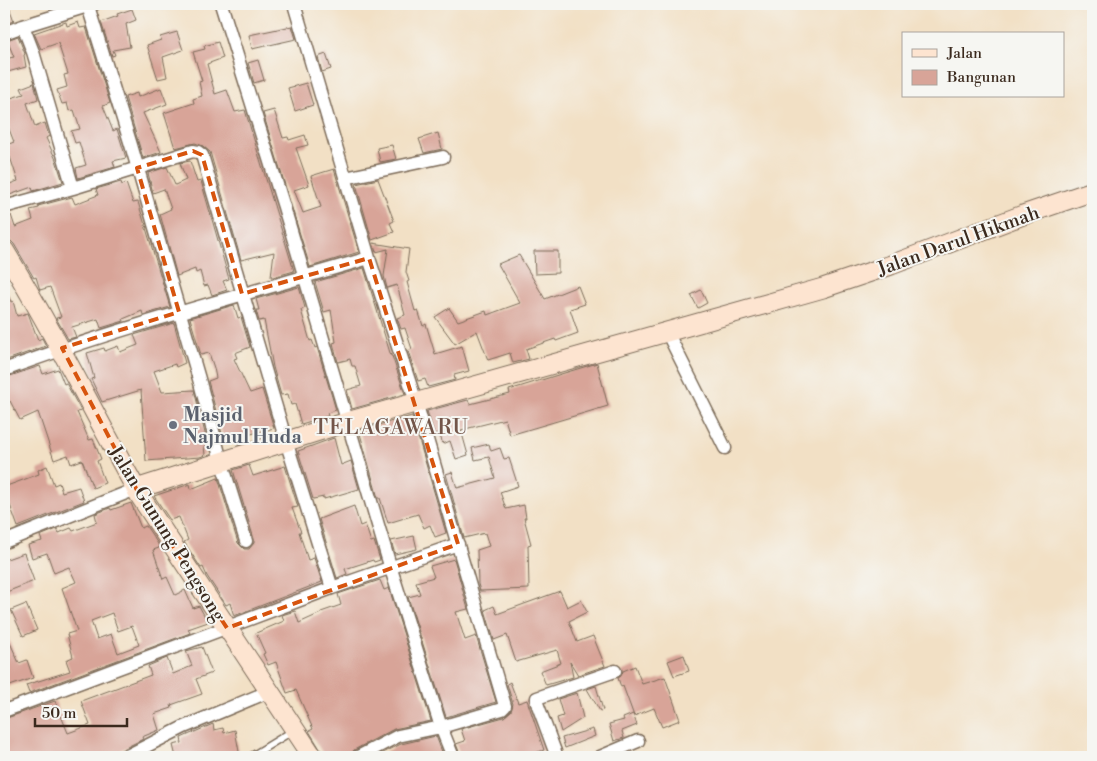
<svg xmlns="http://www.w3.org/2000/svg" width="1097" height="761" viewBox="0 0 1097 761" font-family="'Libre Bodoni',serif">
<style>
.building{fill:#d8a498;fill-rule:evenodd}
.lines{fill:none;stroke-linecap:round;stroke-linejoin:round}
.lane-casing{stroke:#7b6a58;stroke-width:9}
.street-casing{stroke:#7b6a58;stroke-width:15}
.secondary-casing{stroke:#7b6a58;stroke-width:21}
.lane{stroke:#fff;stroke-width:6}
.street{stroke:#fff;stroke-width:12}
.secondary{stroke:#fde4d0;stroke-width:19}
.marked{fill:none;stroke:#d7540e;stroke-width:4;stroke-dasharray:10 6;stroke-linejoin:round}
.worship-dot{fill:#6b7280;stroke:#f6f6f2;stroke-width:2}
.labels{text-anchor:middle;stroke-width:4;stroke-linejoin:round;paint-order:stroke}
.street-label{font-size:19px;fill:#3b2a1e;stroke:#f6f6f2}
.worship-label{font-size:19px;font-weight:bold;fill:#5b616d;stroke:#f6f6f2;text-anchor:start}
.quarter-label{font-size:21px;letter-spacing:1px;fill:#725549;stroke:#f6f6f2}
</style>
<rect width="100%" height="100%" fill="#f6f6f2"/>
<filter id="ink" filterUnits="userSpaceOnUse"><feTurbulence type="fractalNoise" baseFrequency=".02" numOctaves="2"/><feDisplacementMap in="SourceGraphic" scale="10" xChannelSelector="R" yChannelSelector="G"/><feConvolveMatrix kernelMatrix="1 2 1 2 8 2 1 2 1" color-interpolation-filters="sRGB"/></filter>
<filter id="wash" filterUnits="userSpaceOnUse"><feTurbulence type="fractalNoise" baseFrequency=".0096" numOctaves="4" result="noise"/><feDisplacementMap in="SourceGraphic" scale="20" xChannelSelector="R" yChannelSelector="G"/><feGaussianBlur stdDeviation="1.12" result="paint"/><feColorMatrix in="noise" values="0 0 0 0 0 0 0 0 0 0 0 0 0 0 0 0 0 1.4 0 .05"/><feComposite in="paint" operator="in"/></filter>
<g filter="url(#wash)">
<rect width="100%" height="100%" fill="#f2e0c5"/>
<g id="blocks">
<path class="building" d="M4,4H8L14,21L4,24Z
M132,9L136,20L126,24L130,47L113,50L115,55L112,56L101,22L118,16L117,14Z
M66,22L67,26L78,22L80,28L86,27L110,103L103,106L113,131L117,129L126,158L113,161L115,167L78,178L76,168L86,165L79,142L75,143L71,131L80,129L74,110L69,111L67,103L62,104L57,90L67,87L64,75L68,74L58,43L41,49L34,33Z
M292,26L296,39L252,49L249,35Z
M177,32L183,50L163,57L167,77L158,79L147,45L161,40L160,37Z
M18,36L25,54L24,55L26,67L4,73V59L14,57L7,40Z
M218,42L223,58L207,64L215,94L227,90L235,112L245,110L294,271L273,277H271L274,252L241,260L210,152L203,146L195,143L175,148L164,113L194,103L193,99L202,96L199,82L202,81L193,52L205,49L204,46Z
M326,54L331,69L322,72L318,57Z
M258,60L264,80L254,83L248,63Z
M34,83L38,99L27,103L35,127L45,123L49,136L46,138L56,160L63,182L33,191L32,187L4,197V186L18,181L10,157L4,159V146L14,142L4,116V100L24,94L21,88Z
M306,83L313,105L295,111L288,88Z
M161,88L167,104L143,113L161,152L143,158L125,97L137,93L138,97Z
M274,110L283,138L288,137L289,140L305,135L308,145L296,148L309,185L294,190L303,213L321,207L311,176L334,169L359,252L310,267L263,113Z
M438,133L442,149L424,153L419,139Z
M392,145L396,159L380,162L377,148Z
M190,161L197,182L201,181L229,279L223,281L227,290L212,295L208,285L204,286L200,271L196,273L195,269L177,276L160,214L171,209L164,189L153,193L148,173L167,167L175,185L186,180L180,163Z
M378,179L394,221L390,223L394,232L372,240L356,184Z
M121,182L122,185L126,183L133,203L138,202L170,307L143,315L142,311L123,319L124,321L101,328L98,319L72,327L76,337L68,339L56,318L61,317L50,287L40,290L36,277L34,278L14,244L10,240L4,239V217L11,215L15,227L33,220L30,210L39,208L38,206L72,197L75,204L98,195L96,189Z
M373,243L409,249L406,272L409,281L407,282L415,311L418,310L423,326L426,324L435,354L462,346L469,371L454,375L455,380L428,387L425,379L418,381L408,351L412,349L405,328L401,329L397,318L405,315L397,285L387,288L384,276L388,249L376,252Z
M534,251H558V273L535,274Z
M519,255L545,299L578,286L585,304L570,309L578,333L556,341L555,339L526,349L529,359L513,363L510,353L488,360L477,331L455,344L435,317L449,308L458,321L486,311L487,315L520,303L498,264Z
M364,268L391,356H392L405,394L352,409L347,390L361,386L355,366H352L350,359L338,362L333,343L336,342L331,310L324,312L315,282Z
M4,285L11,302L13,301L17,316L28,313L38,340L42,338L46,346L4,361Z
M299,287L305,308L301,310L310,341L312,340L315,348L317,347L336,410L327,413L328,416L301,424L295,404L291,405L288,394L281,395L273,367L264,320L259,321L256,310H259L256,299Z
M701,290L707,303L698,308L691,295Z
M234,305L238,318L241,317L250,347L235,353L237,358L234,359L250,393L262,389L274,428L247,435L249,441L238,445L236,438L224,441L208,381L216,378L214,368L209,353L201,355L190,318Z
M174,323L185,363L176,367L175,364L154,371L162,392L194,390L208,445L204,446L205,455L200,457L146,461L141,390L102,402L91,379L94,378L87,353L104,348L105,351L118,346L120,352L138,345L134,335Z
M597,363L608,406L510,435L505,419L461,430L468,455L456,459L450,441L443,444L439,433L434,434L427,411L468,400L470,404L510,394L509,390Z
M40,366L43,374L58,369L64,384L66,383L81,411L77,412L89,440L93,439L101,459L97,461L105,483L93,488L82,460L71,464L68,455L54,460L38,412L20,420L10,401L4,404V378Z
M412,416L446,533L435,537L430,525L424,528L418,514L388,523L380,498H378L359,430Z
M334,438L341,465L351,461L359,489L324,499V497L313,499L298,451Z
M489,444L491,451L500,448L504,459L509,458L518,486L500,492L506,509L524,505L526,518H524L531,544L528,545L529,589L480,591L478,584L477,550L489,546L485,533L464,538L446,474L452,472L457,488L495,478L489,457L475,460L472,448Z
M249,465L253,476L285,466L298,507L292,508L301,532H299L308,560L314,558L322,582L234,616L230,603L226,605L207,576L203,567L201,568L184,542L188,540L179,517L170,520L154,496L190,484L191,489L218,478L238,543L244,549H249L254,543V539L233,470Z
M47,466L54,485L59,483L62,492L79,487L84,501L18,527L10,505L4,507V487L39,474L38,470Z
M131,503L141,528L146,526L158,544L159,548L153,550L163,579L167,577L175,595L185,590L193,608L199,606L208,622L188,629L190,633L29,693L26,685L70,671L66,660L73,657L67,634L77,631L62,588L76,582L69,567L54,573L47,553L32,558L28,545L42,541L40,536L57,529L59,533L71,528L73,531L97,522L95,514L110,508L111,510ZM112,613L118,631L132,626L139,645L118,653L111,634L97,639L91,621Z
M354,506L360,526L365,524L371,542L374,541L380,560L374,562L373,560L345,569L347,574L337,578L319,519Z
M414,536L417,549L395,554L391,541Z
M24,553L34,581L4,593V560Z
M454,559L468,609L456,612L465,640L476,636L496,702L446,717L408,597L420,594L416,582L434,577L430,566Z
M380,580L384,590L389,588L431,721L394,729L354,750L350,757H325L309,731L313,729L296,690L287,693L276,662L268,665L263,654L265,653L256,633L284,621L282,615L295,611L299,623L321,613V612L341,605L338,594Z
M560,591L567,607L581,600L587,612L569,621L577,642L593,636L605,666L578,675L570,662L573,677L546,685L540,671L561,663L557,650L516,662L507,635L494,640L485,610L494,606L497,614Z
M26,604L37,630L23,636L11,610Z
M4,629L19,663L27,660L33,678L4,688Z
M202,647L212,673L196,679L202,694L171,705L172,708L154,714L159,730L142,737L143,739L121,750L117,755L111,757H4V719L55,701L68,733L90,725L81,701L151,675L148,666L167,658L173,674L192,666L186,651Z
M684,655L689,671L674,676L668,661Z
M635,666L642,684L665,677L680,720L662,727L654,708L634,716L623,686L621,687L618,678L621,676L623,671Z
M510,682L518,703L527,700L544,750L523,757H467L466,752L460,754L456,744L465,741L461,729L504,717L511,711L513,704L507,684Z
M596,686L603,710L600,711L587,689Z
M577,693L583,718L561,732L557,718L563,716L558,699Z
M633,714L637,725L622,731L624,738L614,741L609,724L624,720L623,718Z
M213,724L214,730L223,728L224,733L235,730L240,757H176L173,745L182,743L181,738Z
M593,729L595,736L565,748L562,738Z
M436,736L444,757H375L401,744Z"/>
</g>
</g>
<g filter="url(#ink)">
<use href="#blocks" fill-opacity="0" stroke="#7b6a58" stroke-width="1"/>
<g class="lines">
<defs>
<path id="lane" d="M250,757L294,730"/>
<path id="street" d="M221,4L284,207L391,569L441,727L453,757
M294,4L369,258L416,402L505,706L502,709L441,727L398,736L358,757
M88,6L131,145L199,379L220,457L246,541
M23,26L94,4
M4,33L23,26L33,52L73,188
M345,178L443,157
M4,207L73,188L193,151L198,152L202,155L286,441L332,588
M667,332L725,448
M4,370C123,326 247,294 369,258
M4,542L136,489
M4,711L332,588L458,544
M125,757L184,727L270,691
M557,757L537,703V698L615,671
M600,757L638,741"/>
<path id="secondary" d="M4,250C53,330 94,414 140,496L313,757
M136,489L347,422L823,288L891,265L1023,215L1093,191"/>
</defs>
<use href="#lane" class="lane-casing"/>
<use href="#street" class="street-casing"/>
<use href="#secondary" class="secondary-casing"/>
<use href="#lane" class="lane"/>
<use href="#street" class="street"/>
<use href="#secondary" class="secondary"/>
</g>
</g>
<path class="marked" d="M193,151L202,155L242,294L369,258L458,544L227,628L140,496L62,348L179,312L137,168Z"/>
<circle class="worship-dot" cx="173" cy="425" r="5"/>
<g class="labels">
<g class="street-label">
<text transform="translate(958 240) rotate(-20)" y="7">Jalan Darul Hikmah</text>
<text transform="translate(168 533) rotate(58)" y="7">Jalan Gunung Pengsong</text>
</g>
<g class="worship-label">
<text x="183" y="421">Masjid<tspan x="183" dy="22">Najmul Huda</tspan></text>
</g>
<g class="quarter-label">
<text x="391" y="434">TELAGAWARU</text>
</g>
</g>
<rect width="1097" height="761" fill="none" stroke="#f6f6f2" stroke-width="20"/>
<rect x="902" y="32" width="162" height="65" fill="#f6f6f2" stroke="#aba49d"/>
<rect x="912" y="49" width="25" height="8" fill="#fde4d0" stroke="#aba49d"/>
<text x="947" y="58" font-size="15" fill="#3b2a1e">Jalan</text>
<rect x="912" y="70" width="25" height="15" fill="#d8a498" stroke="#aba49d"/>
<text x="947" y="82" font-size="15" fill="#3b2a1e">Bangunan</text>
<path d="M35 718v8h92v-8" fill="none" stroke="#3b2a1e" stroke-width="2.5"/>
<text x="42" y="718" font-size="15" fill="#3b2a1e" stroke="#f6f6f2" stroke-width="4" paint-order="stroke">50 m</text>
</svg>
